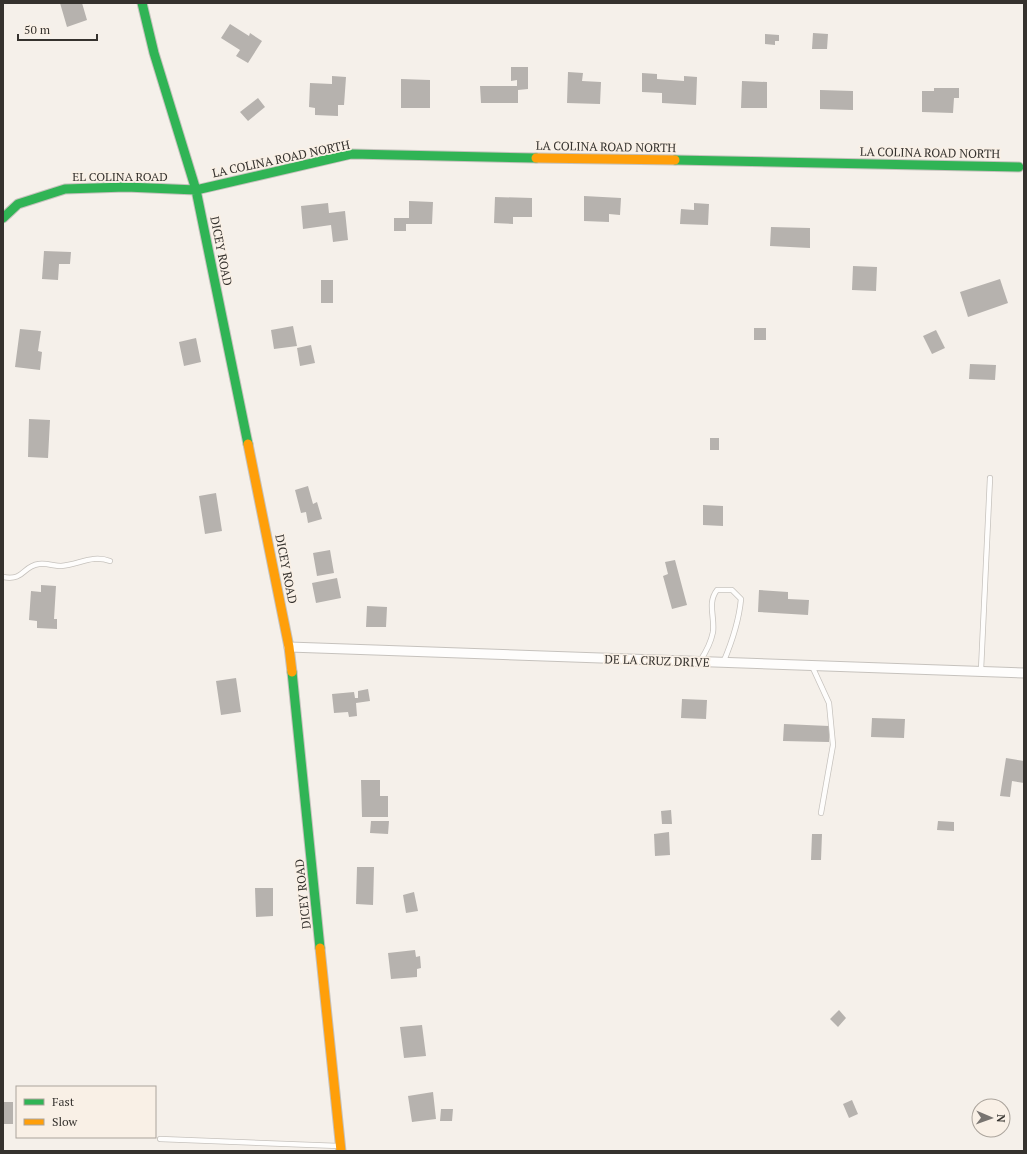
<svg xmlns="http://www.w3.org/2000/svg" width="1027" height="1154" viewBox="0 0 1027 1154" font-family="'PT Serif',serif">
<style>
.building{fill:#b6b2ae}
.lines{fill:none;stroke-linecap:round;stroke-linejoin:round}
.lane-casing{stroke:#c6c2bd;stroke-width:6}
.street-casing{stroke:#c6c2bd;stroke-width:11}
.fast-casing{stroke:#c6c2bd;stroke-width:11}
.slow-casing{stroke:#c6c2bd;stroke-width:11}
.lane{stroke:#fefdfc;stroke-width:4.5}
.street{stroke:#fefdfc;stroke-width:9}
.fast{stroke:#30b455;stroke-width:9}
.slow{stroke:#ff9f0a;stroke-width:9}
.labels{text-anchor:middle;stroke-width:3.5;stroke-linejoin:round;paint-order:stroke}
.street-label{font-size:12px;fill:#35322e;stroke:#f9f0e6}
</style>
<rect width="100%" height="100%" fill="#f5f0ea"/>
<path class="building" d="M60,3H82L87,20L67,27Z
M230,24L249,36L250,33L262,41L248,63L236,56L240,50L221,38Z
M813,33L828,34L827,49H812Z
M765,34L779,35V41H775V45L765,44Z
M511,67H528V89L518,90V103H481L480,86H517V80L511,81Z
M568,72L583,73L582,81L601,82L600,104L567,103Z
M642,73L657,74V79L684,81V76L697,77L696,105L662,103V93L642,92Z
M332,76L346,77L344,105H338V116L315,115V108L309,107L310,83L332,84Z
M401,79L430,80V108H401Z
M742,81L767,82V108H741Z
M934,88H959V98H954L953,113L922,112V91H934Z
M820,90L853,91V110L820,109Z
M258,98L265,107L248,121L240,112Z
M584,196L621,198L620,215L609,214V222L584,221Z
M495,197L532,198V217H513V224L494,223Z
M409,201L433,202L432,224H406V231H394V218H409Z
M328,203L329,213L345,211L348,240L333,242L331,225L303,229L301,206Z
M694,203L709,204L708,225L680,224L681,209L694,210Z
M771,227L810,228V248L770,246Z
M44,251L71,252L70,264H59L58,280L42,279Z
M853,266L877,267L876,291L852,290Z
M1000,279L1008,303L968,317L960,292Z
M321,280H333V303H321Z
M293,326L297,346L274,349L271,330Z
M754,328H766V340H754Z
M20,329L41,331L38,351L42,352L40,370L15,367Z
M936,330L945,348L932,354L923,336Z
M196,338L201,362L184,366L179,342Z
M311,345L315,363L300,366L297,348Z
M970,364L996,365L995,380L969,379Z
M29,419L50,420L48,458L28,457Z
M710,438H719V450H710Z
M308,486L313,504L317,502L322,519L308,523L306,512L301,513L295,490Z
M216,493L222,531L205,534L199,496Z
M703,505L723,506V526L703,525Z
M330,550L334,573L317,576L313,553Z
M675,560L687,605L672,609L663,576L668,574L665,562Z
M337,578L341,598L316,603L312,583Z
M41,585L56,586L54,619H57V629L37,628V621L29,620L31,591L41,592Z
M759,590L788,592V599L809,600L808,615L758,612Z
M367,606L387,607L386,627H366Z
M236,678L241,712L221,715L216,681Z
M368,689L370,701L356,703L357,716L349,717L348,712L334,713L332,694L354,692L355,698H358V691Z
M682,699L707,700L706,719L681,718Z
M872,718L905,719L904,738L871,737Z
M784,724L829,726V742L783,741Z
M1006,758L1024,761V783L1012,781L1010,797L1000,796Z
M361,780H380V796H388V817H362Z
M671,810L672,824H662L661,811Z
M371,821H389L388,834L370,833Z
M938,821L954,822V831L937,830Z
M669,832L670,855L655,856L654,834Z
M812,834H822L821,860H811Z
M357,867H374L373,905L356,904Z
M255,888H273V916L256,917Z
M414,892L418,911L406,913L403,895Z
M415,950L416,957L420,956L421,968L417,969V977L391,979L388,953Z
M839,1010L846,1018L838,1027L830,1019Z
M422,1025L426,1056L404,1058L400,1027Z
M433,1092L436,1119L412,1122L408,1096Z
M852,1100L858,1114L849,1118L843,1104Z
M3,1102H13V1124H3Z
M441,1109H453L452,1121H440Z"/>
<g class="lines">
<defs>
<path id="lane" d="M3,577C25,581 22,566 39,564C47,563 54,566 61,566C79,565 92,554 110,561
M700,661C706,652 711,642 713,632C715,617 707,603 717,590H732L741,599C739,621 732,642 723,663
M812,666L829,703L833,745L821,813
M981,670L990,478
M160,1139L339,1146"/>
<path id="street" d="M289,647L1024,673"/>
<path id="fast" d="M142,3L154,53L196,190L248,444
M675,160L1019,167
M3,218L18,204L65,189L126,187L196,190L351,154L536,158
M292,672L320,948"/>
<path id="slow" d="M536,158L675,160
M248,444L289,647L292,672
M320,948L341,1151"/>
</defs>
<use href="#lane" class="lane-casing"/>
<use href="#street" class="street-casing"/>
<use href="#fast" class="fast-casing"/>
<use href="#slow" class="slow-casing"/>
<use href="#lane" class="lane"/>
<use href="#street" class="street"/>
<use href="#fast" class="fast"/>
<use href="#slow" class="slow"/>
</g>
<g class="labels">
<g class="street-label">
<text transform="translate(606 147) rotate(1)" y="4">LA COLINA ROAD NORTH</text>
<text transform="translate(930 153) rotate(1)" y="4">LA COLINA ROAD NORTH</text>
<text transform="translate(281 159) rotate(-12)" y="4">LA COLINA ROAD NORTH</text>
<text x="120" y="181">EL COLINA ROAD</text>
<text transform="translate(221 251) rotate(79)" y="4">DICEY ROAD</text>
<text transform="translate(286 569) rotate(79)" y="4">DICEY ROAD</text>
<text transform="translate(657 661) rotate(2)" y="4">DE LA CRUZ DRIVE</text>
<text transform="translate(303 894) rotate(-96)" y="4">DICEY ROAD</text>
</g>
</g>
<rect width="1027" height="1154" fill="none" stroke="#35322e" stroke-width="8"/>
<rect x="16" y="1086" width="140" height="52" fill="#f9f0e6" stroke="#aba49c"/>
<rect x="24" y="1099" width="20" height="6" fill="#30b455" stroke="#aba49c"/>
<text x="52" y="1106" font-size="12" fill="#35322e">Fast</text>
<rect x="24" y="1119" width="20" height="6" fill="#ff9f0a" stroke="#aba49c"/>
<text x="52" y="1126" font-size="12" fill="#35322e">Slow</text>
<g transform="translate(991 1118) rotate(92)"><circle r="19" fill="#f9f0e6" stroke="#aba49c"/>
<path d="M0-3L7 15L0 10L-7 15Z" fill="#787470"/>
<text y="-6" font-size="11" font-weight="bold" text-anchor="middle" fill="#35322e">N</text>
</g>
<path d="M18 34v6h79v-6" fill="none" stroke="#35322e" stroke-width="2"/>
<text x="24" y="34" font-size="12" fill="#35322e" stroke="#f9f0e6" stroke-width="3" paint-order="stroke">50 m</text>
</svg>
